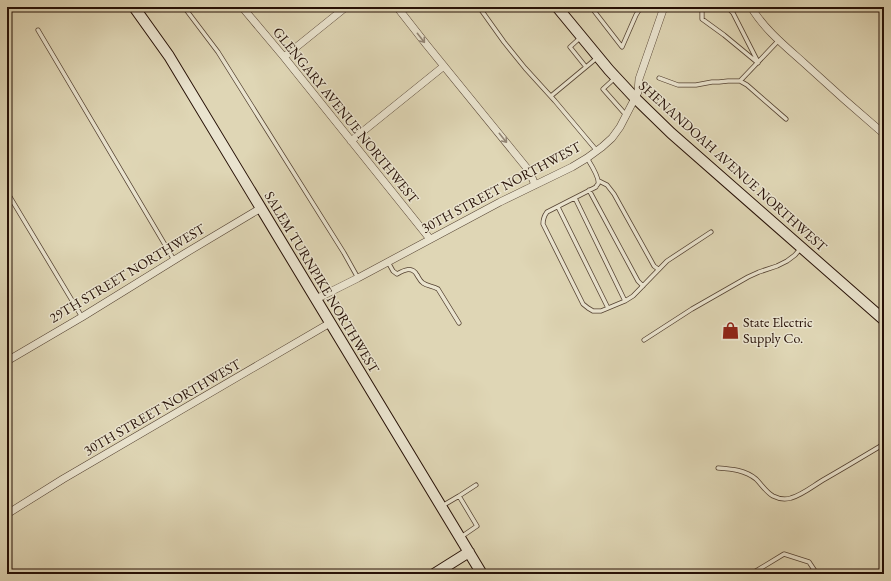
<svg xmlns="http://www.w3.org/2000/svg" width="891" height="581" viewBox="0 0 891 581" font-family="'EB Garamond',serif">
<style>
.lines{fill:none;stroke-linecap:round;stroke-linejoin:round}
.lane-casing{stroke:#544232;stroke-width:5}
.street-casing{stroke:#544232;stroke-width:8}
.secondary-casing{stroke:#261006;stroke-width:12}
.lane{stroke:#eae4cf;stroke-width:3.5}
.street{stroke:#eae4cf;stroke-width:7}
.secondary{stroke:#eae4cf;stroke-width:10}
.oneway{stroke:#928575}
.labels{text-anchor:middle;stroke-width:3;stroke-linejoin:round;paint-order:stroke}
.street-label{font-size:14px;fill:#261006;stroke:#eae4cf}
.poi-label{font-size:14px;fill:#261006;stroke:#eae4cf;text-anchor:start}
</style>
<rect width="100%" height="100%" fill="#dfd6b5"/>
<filter id="stains"><feTurbulence type="fractalNoise" baseFrequency=".005" numOctaves="4"/><feColorMatrix values="0 0 0 0 .2 0 0 0 0 .09 0 0 0 0 .02 0 0 0 .5 -.17"/></filter>
<radialGradient id="worn" r=".72"><stop offset=".6" stop-color="#630" stop-opacity="0"/><stop offset="1" stop-color="#630" stop-opacity=".3"/></radialGradient>
<g class="lines">
<defs>
<path id="lane" d="M184,7L218,52L344,253L358,278
M479,7L504,42L525,68L555,101L597,151
M591,7L622,47L636,15L641,7
M704,7L702,10V19L724,35L758,63
M727,7L733,13L758,62
M38,30L174,260
M586,67L598,57
M615,78L603,89L626,115
M659,78L678,85H696L712,82H719L728,81H740L747,85L786,119
M740,81L779,40
M551,96L586,67L570,47L581,37
M587,158C590,163 600,178 598,184C597,185 596,186 596,187L547,212C544,216 543,219 543,224L583,304L588,308L593,311H601L625,301L633,296L667,261L711,232
M599,181L607,185L614,194L654,266L658,269
M589,190L638,281L643,286
M7,192L82,317
M575,198L625,301
M558,207L608,308
M388,262L393,271L397,274C404,270 412,266 417,275C419,278 420,281 423,283C427,286 433,286 438,289L459,323
M644,340L692,309L748,277L759,272L777,266L787,261L795,255L801,248
M718,468C732,469 745,470 756,479C762,485 766,492 773,496C779,499 785,500 791,498C802,495 813,486 823,480C844,468 864,456 884,444
M459,496L476,485
M442,506L459,496L477,526L461,537
M751,574L784,554L809,562L817,574"/>
<path id="street" d="M242,7L284,57L430,239
M397,7L426,44L526,167L531,175L535,185
M751,7C764,29 785,46 804,63C830,87 857,111 884,134
M284,57L346,7
M351,141L444,66
M316,299L358,278L500,202L572,167L587,158L602,147L612,138L620,127L635,98L638,92L639,79L664,7
M7,361L82,317L184,254L261,208
M7,514L63,479L330,323"/>
<path id="secondary" d="M134,7L169,56L482,574
M557,7L609,70L635,98L671,133L884,320
M434,574L469,552"/>
</defs>
<use href="#lane" class="lane-casing"/>
<use href="#street" class="street-casing"/>
<use href="#secondary" class="secondary-casing"/>
<use href="#lane" class="lane"/>
<use href="#street" class="street"/>
<use href="#secondary" class="secondary"/>
</g>
<defs><path id="oneway-shaft" d="M-6 0H5M1.5-3L5.5 0L1.5 3" fill="none" stroke-width="1.6" stroke-linecap="round" stroke-linejoin="round"/></defs>
<g class="oneway">
<use href="#oneway-shaft" transform="translate(421 38) rotate(52)"/>
<use href="#oneway-shaft" transform="translate(503 138) rotate(51)"/>
</g>
<defs>
<symbol id="shop-bare" viewBox="-9 -9 18 18"><path d="M-5-2.5h2.3a2.7 3.5 0 0 1 5.4 0H5L5.5 6h-11ZM-1.5-2.5h3a1.5 2.3 0 0 0-3 0Z" fill="#8f2418" stroke="#eae4cf" stroke-width="2.5" paint-order="stroke"/></symbol>
</defs>
<g fill-rule="evenodd">
<use href="#shop-bare" x="718" y="318" width="25" height="25"/>
</g>
<g class="labels">
<g class="street-label">
<text transform="translate(346 115) rotate(51)" y="5">GLENGARY AVENUE NORTHWEST</text>
<text transform="translate(733 166) rotate(42)" y="5">SHENANDOAH AVENUE NORTHWEST</text>
<text transform="translate(501 187) rotate(-28)" y="5">30TH STREET NORTHWEST</text>
<text transform="translate(127 273) rotate(-31)" y="5">29TH STREET NORTHWEST</text>
<text transform="translate(322 282) rotate(59)" y="5">SALEM TURNPIKE NORTHWEST</text>
<text transform="translate(162 407) rotate(-30)" y="5">30TH STREET NORTHWEST</text>
</g>
<g class="poi-label">
<text x="743" y="327">State Electric<tspan x="743" dy="16">Supply Co.</tspan></text>
</g>
</g>
<rect width="891" height="581" fill="none" stroke="#dfd6b5" stroke-width="24"/>
<rect x="8" y="8" width="875" height="565" fill="none" stroke="#261006" stroke-width="2"/>
<rect x="12" y="12" width="867" height="557" fill="none" stroke="#261006"/>
<rect width="100%" height="100%" filter="url(#stains)"/>
<rect width="100%" height="100%" fill="url(#worn)"/>
</svg>
